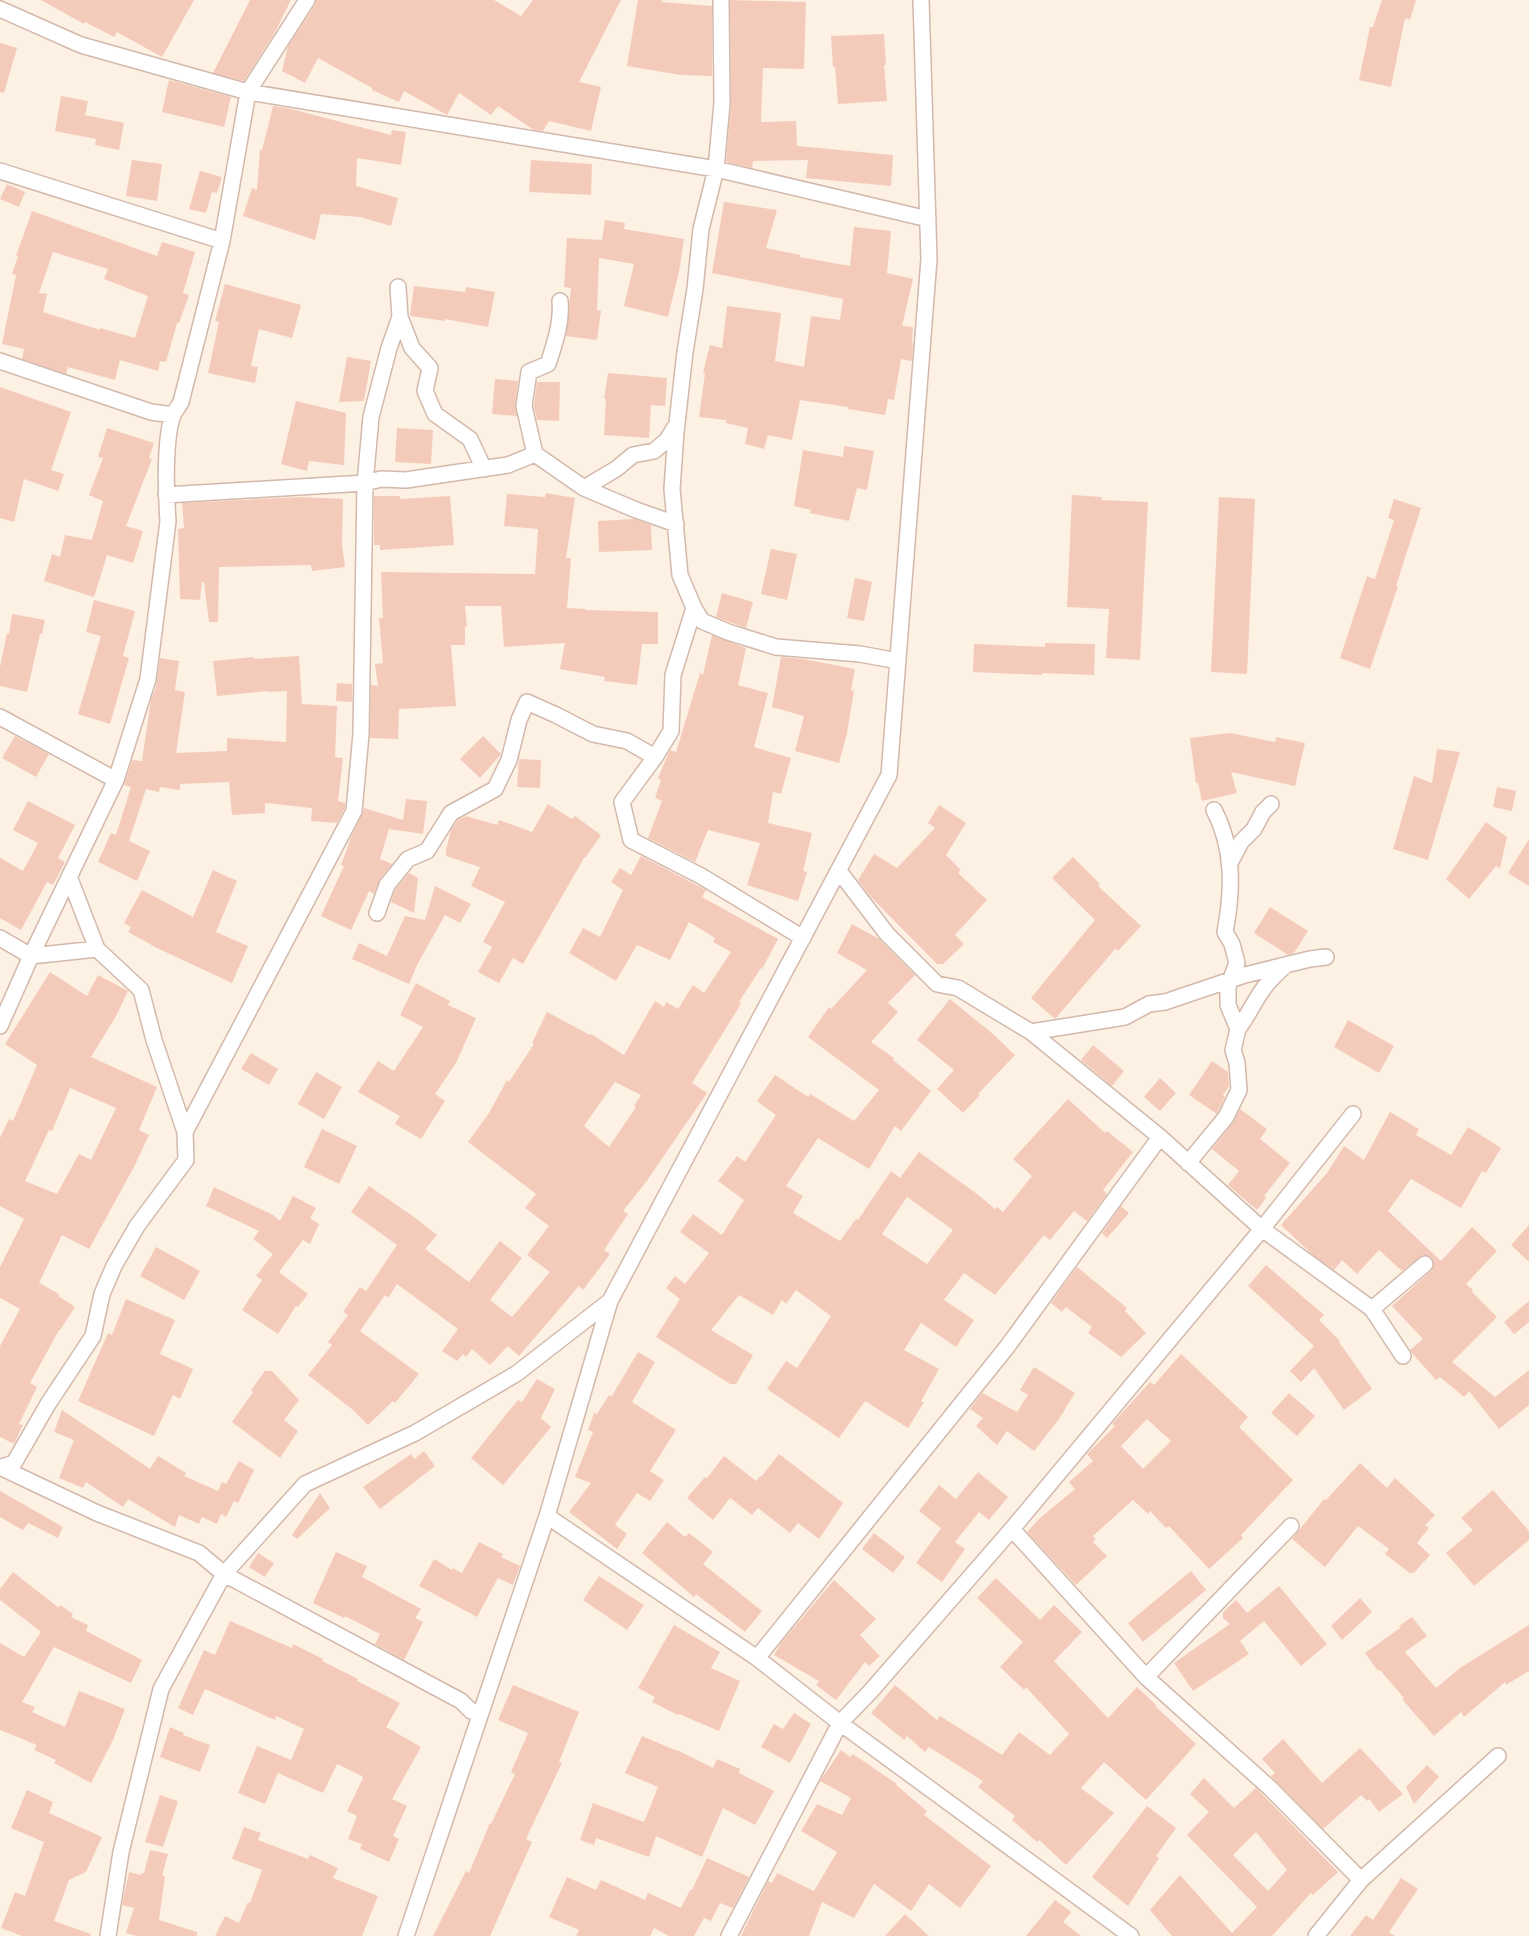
<svg xmlns="http://www.w3.org/2000/svg" width="1529" height="1936" viewBox="0 0 1529 1936" font-family="Commissioner,sans-serif">
<style>
.building{fill:#f4cbba;fill-rule:evenodd}
.lines{fill:none;stroke-linecap:round;stroke-linejoin:round}
.minor-casing{stroke:#d2b9ac;stroke-width:18}
.minor{stroke:#fff;stroke-width:15}
</style>
<rect width="100%" height="100%" fill="#fdf1e4"/>
<path class="building" d="M41,0H194L162,57L117,32L114,37L85,22L84,24Z
M250,0H291L275,32L244,81L213,73Z
M316,0H494L521,16L533,0H621L579,82L601,87L591,131L549,121L543,131L534,130L498,106L491,115L459,93L447,115L404,91L399,102L372,90V88L318,58L305,83L282,71L288,46L315,5Z
M638,0H662V2L712,6V76L681,75L627,66Z
M730,0L806,2L804,69L763,68L761,122L796,121L797,146L893,155L891,186L806,178L808,160L753,161L752,168L726,162L731,103Z
M1382,0H1416L1410,20L1405,18L1391,87L1359,80L1370,27H1373Z
M884,34L886,65H884L887,101L838,104L835,67H833L831,36Z
M0,43L17,48L4,93L0,92Z
M169,80L231,97L224,127L162,112Z
M61,96L88,101L85,115L124,123L119,150L95,145L96,139L55,131Z
M273,106L291,109L391,135L392,130L406,132L401,165L357,158L356,186L398,198L391,226L360,217L321,214L315,240L243,216L252,188L257,190L260,149L262,150Z
M132,160L162,164L157,201L126,196Z
M531,160L592,164L591,195L529,192Z
M200,171L222,177L217,193L212,192L206,213L189,209Z
M7,184L25,192L19,207L0,199Z
M724,202L777,210L766,248L800,255V257L850,266L854,227L891,231L887,273L913,279L902,326L913,327L912,343H913L912,361L901,359L894,400L888,399L885,415L848,409V407L800,400L792,440L768,435L764,449L745,444L748,428L726,423V420L699,417L705,373L703,372L710,345L722,348L727,306L781,313L775,361L804,367L811,316L840,320L843,299L712,273Z
M32,211L157,256L162,242L195,252L183,293L189,295L179,323H177L166,362L160,361L158,371L120,360L115,380L68,367L66,374L22,359L24,349L2,344L16,275L12,274L18,256H16ZM53,252L108,269L104,279L148,296L135,338L100,328V330L43,312L47,294L39,293Z
M605,220L625,223L624,229L684,239L679,272L668,317L624,306L634,264L599,258L597,310L601,311L597,340L566,336L571,288L564,287L567,238L602,240Z
M225,284L301,305L292,338L259,329L251,366L258,367L255,383L208,373L219,322L215,321Z
M414,286L465,292L466,287L495,292L488,327L445,319V321L410,316Z
M347,357L371,361L364,401L339,402Z
M608,373L667,378L665,406L651,405L649,438L604,435L606,399H604Z
M495,379L518,381L515,405L517,416L492,414Z
M537,382H560L559,421L537,420L534,406Z
M0,387L71,412L51,470L64,474L58,491L24,479L14,522L0,518Z
M296,401L346,413L344,465L309,461L307,471L281,464Z
M107,428L154,443L149,458L152,459L126,526L143,531L133,563L107,555L94,597L44,581L52,554L60,557L65,535L92,540L103,501L89,495L103,458L98,457Z
M397,428L433,430L431,464L395,462Z
M844,446L874,451L867,490L857,488L849,521L810,513L811,510L794,506L803,450L843,457Z
M546,493L575,498L566,558H571L567,608L586,609V610L658,612V644H642L637,685L604,681L605,677L560,669L565,643L504,647L501,606H465L467,626H465V645H451L456,706L399,709L398,739L370,738L371,685L378,686L375,664L383,663L379,618H383L381,572L535,574L538,529L504,526L507,494L545,497Z
M1072,495L1102,497L1101,500L1148,502L1140,660L1106,658L1109,609L1067,607Z
M374,496H400V499L450,496L454,545L380,550V545H374Z
M301,497L343,499L342,545L345,567L312,571L311,565L219,567L218,622H209L204,582H202L200,600L180,599L178,529L184,528L182,503Z
M1219,497L1255,499L1247,674L1211,672Z
M1394,499L1421,508L1396,586H1398L1370,669L1340,658L1367,576L1375,579L1394,520L1388,518Z
M634,519L651,525L652,550L599,552L598,521Z
M771,549L797,554L787,600L761,594Z
M855,578L872,582L864,621L847,618Z
M722,593L753,602L746,628L716,617Z
M94,600L135,611L123,656L129,658L110,724L78,714L101,636L86,632Z
M12,614L45,620L42,634H40L27,692L0,686V667L7,633L9,634Z
M712,635L746,648L738,685L768,693L754,747L791,758L781,794L773,792L768,823L812,833L803,871L807,872L798,901L747,885L760,843L708,830L695,862L648,838L662,801L655,798L661,780L658,778L670,750L676,752L700,673L703,675Z
M1045,643L1095,644L1094,675L1042,673V675L973,672L974,644L1045,647Z
M299,656L302,704L337,706L335,757L343,758L338,801L345,803V808L337,823L311,821L312,808L265,803V813L232,815L229,782L180,784V790L160,787L159,792L146,789L129,841L150,851L137,881L98,862L111,833L116,835L131,787L124,785L132,760L142,761L151,699L156,687L160,658L179,661L175,690L185,692L176,753L227,751V738L286,742L287,691L269,692L268,691L217,696L213,661L254,657V659Z
M781,657L803,659L855,669L851,690L854,691L847,733L839,763L795,751L804,716L772,707Z
M337,683L352,684V702L336,701Z
M1230,733L1275,742L1276,737L1305,743L1295,786L1231,772L1237,793L1202,801L1198,783H1196L1190,738Z
M15,736L49,754L36,777L2,758Z
M483,736L501,754L480,778L460,759Z
M1437,749L1460,752L1428,860L1393,849L1414,776L1432,783Z
M519,759L541,760L540,788L517,787Z
M1497,787L1516,791L1512,811L1493,807Z
M406,799L427,801L423,834L389,829L380,859L392,864L380,879L374,894L369,891L351,930L321,916L344,866L341,865L352,835L362,815L364,808L403,820Z
M28,801L75,825L58,858L65,862L53,885L47,882L21,930L0,918V858L23,871L38,843L13,830Z
M548,804L572,819L575,816L601,835L585,858H584L523,964L513,958L499,983L478,972L492,947L483,942L505,902L471,886L480,867L446,856V850L451,830L458,820L466,816L497,825L499,820L532,832Z
M939,805L966,823L946,855L961,870L958,873L987,900L955,935L964,944L943,964H937L870,896L858,880L874,854L897,868L935,828L928,823Z
M1486,822L1507,837L1500,868L1496,866L1469,899L1446,879Z
M1529,839V886L1508,873Z
M641,856L706,890L702,897L778,939L762,969L761,968L739,1002L741,1003L736,1012L692,1083L707,1093L646,1182L623,1211L628,1214L604,1250L610,1254L583,1290L579,1286L519,1356L508,1346L490,1365L472,1349L466,1357L463,1354L457,1361L442,1351L458,1329L397,1284L388,1298L385,1295L360,1331L419,1374L395,1403L393,1401L368,1425L353,1410L308,1375L332,1345L328,1342L348,1315L343,1312L360,1287L366,1291L397,1245L351,1212L369,1186L414,1217L437,1235L425,1249L469,1282L500,1241L522,1258L490,1300L512,1317L550,1272L527,1255L549,1226L525,1208L536,1194L468,1142L489,1113L507,1080L509,1082L534,1044L532,1043L547,1012L590,1035L591,1034L624,1055L655,1001L664,1007L666,1002L678,1009L693,985L704,993L731,952L713,942L715,938L689,922L670,960L637,945L616,981L569,953L583,928L600,937L623,890L611,882L620,868L631,875ZM615,1082L641,1095L634,1106L636,1107L609,1147L584,1126Z
M1073,857L1100,884L1098,886L1141,926L1118,951L1116,948L1055,1019L1031,998L1095,920L1052,878Z
M213,870L237,881L216,932L248,946L232,983L157,948L128,932L131,927L124,923L142,890L193,917Z
M409,873L418,878L414,913L391,902L395,890Z
M435,886L471,904L460,923L445,915L418,963L409,984L352,959L359,943L387,956L405,916L425,920Z
M1270,907L1308,931L1294,953L1288,955L1254,933Z
M852,924L879,939L915,975L888,1003L898,1012L871,1042L894,1058L893,1060L931,1091L901,1131L895,1126L869,1169L818,1138L786,1186L803,1196L793,1213L840,1241L856,1219L858,1220L891,1171L900,1178L919,1152L977,1194L995,1209L997,1207L1003,1212L1032,1176L1013,1159L1068,1099L1105,1133L1107,1131L1133,1152L1103,1190L1107,1194L1087,1221L1074,1211L1050,1240L1044,1235L995,1295L964,1273L944,1300L974,1320L956,1347L921,1323L904,1350L939,1369L921,1401L924,1402L908,1428L865,1401L839,1438L767,1389L786,1361L797,1368L831,1316L796,1290L786,1304L782,1300L773,1315L739,1295L711,1330L753,1355L736,1384H730L656,1337L680,1299L666,1288L675,1276L685,1284L709,1253L680,1232L693,1214L722,1235L744,1200L718,1181L737,1156L745,1162L776,1115L757,1101L775,1075L808,1097L810,1094L854,1121L879,1090L808,1037L829,1007L831,1009L867,970L837,953ZM907,1197L953,1230L927,1264L882,1234Z
M50,972L87,996L98,975L128,991L116,1016L91,1057L157,1087L139,1130L149,1135L134,1167L89,1249L62,1235L39,1283L59,1294L58,1296L75,1307L60,1330H59L30,1383L37,1387L19,1424L23,1425L14,1444L0,1437V1346L20,1309L0,1298V1267L24,1219L0,1206V1138L9,1119L13,1121L37,1065L5,1044ZM70,1088L116,1108L91,1160L79,1154L57,1194L25,1181L49,1130L52,1131Z
M416,983L450,1001L448,1005L476,1018L456,1063L435,1094L445,1101L421,1139L395,1124L400,1116L358,1092L378,1061L394,1071L423,1027L400,1015Z
M950,999L993,1034L1015,1055L978,1094L980,1095L963,1113L937,1089L954,1070L917,1040Z
M1348,1020L1394,1046L1379,1073L1334,1047Z
M1093,1045L1124,1071L1112,1086L1081,1060Z
M251,1053L278,1069L269,1085L241,1069Z
M1212,1061L1228,1072L1229,1086L1223,1095L1225,1097L1217,1114L1189,1095Z
M316,1072L342,1087L324,1119L298,1104Z
M1160,1078L1176,1093L1160,1111L1144,1097Z
M1240,1109L1267,1129L1260,1139L1290,1163L1264,1196L1266,1198L1257,1210L1228,1185L1239,1171L1212,1149L1233,1123Z
M1390,1112L1419,1129L1416,1135L1451,1155L1468,1127L1501,1148L1486,1173L1482,1171L1461,1208L1411,1179L1388,1211L1441,1261L1472,1227L1497,1251L1466,1284L1473,1290L1472,1292L1497,1317L1452,1362L1495,1397L1529,1370V1405L1499,1429L1469,1391L1464,1397L1440,1377L1436,1380L1412,1353L1410,1350L1423,1339L1392,1306L1431,1271L1434,1263L1432,1258L1423,1255L1402,1271L1379,1250L1357,1274L1342,1260L1334,1270L1314,1256L1281,1225L1327,1173L1344,1146L1364,1160Z
M322,1129L357,1146L339,1184L304,1167Z
M214,1187L273,1215L280,1221L293,1196L316,1208L310,1218L319,1224L310,1244L303,1240L279,1272L308,1294L298,1307L296,1306L278,1334L242,1310L262,1280L256,1276L273,1254L253,1239L259,1231L206,1206Z
M1121,1206L1129,1213L1107,1238L1102,1233Z
M1529,1225V1262L1511,1245Z
M156,1247L200,1271L184,1300L140,1276Z
M1266,1265L1324,1315L1319,1320L1340,1341L1339,1342L1372,1389L1344,1410L1314,1368L1301,1382L1290,1371L1314,1346L1248,1286Z
M1077,1267L1127,1308L1125,1311L1146,1333L1121,1357L1088,1333L1092,1327L1066,1307L1062,1312L1051,1303Z
M126,1299L175,1320L160,1354L193,1369L180,1399L173,1395L154,1436L78,1401L108,1333L112,1335Z
M1529,1301V1322L1514,1334L1504,1322Z
M638,1352L655,1362L632,1402L676,1430L650,1471L664,1480L650,1501L637,1493L615,1525L627,1534L617,1549L569,1512L591,1483L575,1477L593,1432L588,1430L594,1413L597,1414L609,1395L612,1396Z
M1181,1354L1248,1417L1239,1427L1293,1480L1241,1535L1243,1538L1209,1569L1169,1526L1166,1528L1150,1511L1148,1514L1133,1500L1093,1536L1096,1539L1093,1542L1107,1556L1076,1585L1027,1532L1039,1519L1075,1489L1069,1482L1093,1461L1087,1454L1115,1426L1112,1424L1150,1382L1154,1385ZM1147,1419L1171,1441L1143,1469L1121,1446Z
M1034,1367L1075,1393L1059,1419L1034,1451L1007,1431L997,1445L976,1426L983,1418L970,1409L982,1393L1017,1412L1028,1395L1020,1390Z
M265,1371H272L299,1400L284,1420L298,1431L280,1458L232,1422L253,1392L251,1390Z
M537,1379L555,1389L541,1418L551,1427L503,1485L471,1458L518,1400L522,1402Z
M1289,1393L1315,1416L1297,1436L1271,1413Z
M62,1410L150,1469L158,1456L186,1473L184,1476L218,1491L222,1482L226,1484L239,1461L254,1470L238,1503L234,1501L226,1517L221,1514L217,1524L202,1517L199,1524L179,1515L175,1527L128,1499L123,1507L86,1482L83,1488L59,1478L74,1440L54,1432Z
M424,1451L435,1466L380,1509L363,1487L411,1454L414,1459Z
M779,1454L843,1503L819,1539L798,1523L790,1533L758,1508L752,1515L730,1498L713,1520L687,1498L705,1477L707,1478L724,1456L756,1481L760,1476L761,1477Z
M1360,1463L1387,1488L1395,1478L1435,1515L1425,1525L1429,1528L1417,1543L1430,1555L1414,1573L1412,1572L1411,1574L1385,1554L1389,1549L1358,1526L1325,1567L1292,1539L1324,1499L1326,1500Z
M978,1472L1008,1497L989,1520L979,1512L955,1542L965,1549L942,1582L916,1563L941,1528L919,1511L939,1485L956,1499Z
M1493,1490L1529,1531V1540L1474,1586L1446,1553L1473,1530L1461,1518Z
M0,1491L63,1527L58,1538L28,1523L23,1530L0,1517Z
M320,1493L330,1508L297,1539L292,1535Z
M667,1522L685,1537L689,1533L713,1552L703,1564L762,1611L745,1632L696,1594L694,1597L642,1553Z
M874,1533L905,1557L893,1573L862,1549Z
M479,1542L503,1554L501,1557L520,1566L513,1585L498,1578L477,1617L419,1586L434,1559L452,1570L453,1568L462,1573Z
M336,1552L367,1566L362,1577L421,1609L415,1618L423,1622L404,1660L375,1644L380,1634L345,1616L344,1618L313,1603Z
M258,1553L274,1563L265,1577L249,1567Z
M1191,1571L1206,1590L1143,1642L1128,1623Z
M13,1572L59,1608L60,1605L73,1614L71,1617L88,1625L86,1631L142,1660L131,1683L54,1647L22,1702L35,1707L32,1712L65,1727L79,1691L125,1709L113,1740L91,1783L54,1763L56,1760L34,1750L37,1745L0,1730V1643L24,1657L41,1632L0,1600V1589Z
M599,1576L644,1605L627,1630L583,1600Z
M996,1578L1040,1620L1054,1605L1082,1632L1054,1661L1108,1718L1137,1687L1156,1705L1155,1706L1196,1744L1146,1800L1104,1762L1081,1788L1114,1813L1066,1865L1039,1840L1037,1842L1012,1820L1015,1816L978,1787L983,1781L929,1747L925,1752L907,1736L904,1740L871,1713L895,1685L937,1720L940,1716L1002,1755L1019,1732L1050,1755L1069,1734L1026,1687L1024,1690L1000,1667L1023,1642L977,1598Z
M834,1580L876,1619L860,1635L880,1656L869,1666L865,1662L836,1700L816,1685L819,1681L774,1655L781,1643Z
M1279,1586L1327,1644L1301,1666L1264,1621L1240,1641L1249,1654L1193,1691L1174,1663L1230,1624L1223,1618V1612L1236,1600L1247,1613Z
M1360,1598L1372,1612L1342,1640L1331,1626Z
M1412,1617L1427,1636L1405,1652L1436,1688L1460,1668L1529,1625V1671L1506,1685L1505,1682L1464,1717L1461,1712L1434,1736L1402,1699L1404,1698L1380,1670L1378,1671L1365,1653L1400,1628L1399,1626Z
M230,1621L292,1648L293,1644L323,1659L322,1661L358,1679L357,1681L400,1703L386,1727L421,1747L392,1799L407,1806L393,1836L399,1839L389,1862L360,1849L362,1844L348,1839L357,1816L347,1811L363,1778L362,1776L337,1764L323,1793L278,1773L265,1804L238,1793L257,1746L291,1760L304,1729L276,1716L275,1720L205,1689L193,1715L178,1708L204,1650L215,1655Z
M674,1625L720,1652L711,1668L740,1681L719,1731L679,1714L678,1715L652,1702L655,1697L638,1688Z
M513,1685L579,1712L559,1762L562,1763L526,1839L532,1842L490,1936H433L466,1871L469,1873L490,1823L491,1824L515,1774L511,1772L528,1733L498,1720Z
M794,1713L811,1724L790,1763L761,1747L774,1724L783,1729Z
M170,1727L184,1733L183,1735L210,1745L200,1772L160,1757Z
M642,1736L677,1751V1750L713,1768L717,1759L740,1769L739,1773L774,1791L755,1825L723,1808L702,1857L656,1836L649,1857L596,1838L594,1845L580,1840L593,1803L644,1822L658,1787L625,1773Z
M1283,1739L1322,1783L1360,1748L1403,1794L1379,1812L1369,1799L1367,1801L1361,1795L1323,1829L1271,1776L1275,1773L1262,1759Z
M841,1750L850,1757L853,1754L897,1784L896,1785L927,1811L924,1815L991,1866L960,1908L929,1884L911,1911L874,1884L854,1918L822,1902L809,1936H741L768,1881L772,1883L777,1873L814,1891L837,1852L801,1831L817,1804L842,1815L851,1798L820,1781Z
M1427,1765L1439,1777L1414,1804L1406,1787Z
M1204,1778L1234,1808L1256,1788L1338,1872L1313,1895L1311,1893L1272,1936H1172L1150,1910L1180,1875L1232,1933L1257,1907L1187,1835L1209,1812L1190,1794ZM1256,1832L1287,1870L1268,1891L1233,1855Z
M27,1790L53,1802L49,1813L102,1837L86,1872L69,1880L54,1921L91,1934L90,1936H22L1,1928L15,1892L25,1896L44,1842L11,1828Z
M160,1795L178,1801L163,1847L145,1842Z
M1147,1806L1176,1828L1156,1856L1159,1858L1128,1906L1092,1877Z
M244,1827L261,1833L258,1840L308,1859L310,1855L338,1868L333,1878L378,1896L362,1936H215L225,1916L239,1923L248,1902L250,1903L262,1870L232,1859Z
M150,1850L168,1854L162,1876H165L159,1920L197,1932V1936H137L126,1933L134,1908L122,1905L129,1872L141,1875V1873H144Z
M707,1858L749,1877L733,1908L720,1903L711,1921L704,1918L694,1936H669L654,1928L650,1936H576L579,1930L549,1917L567,1877L596,1890L601,1880L645,1900L648,1893L681,1908L690,1890H692Z
M1401,1878L1418,1889L1389,1932L1395,1936H1350L1366,1915L1373,1920Z
M1055,1900L1071,1912L1063,1922L1081,1936H1026Z
M905,1914L929,1936H885Z"/>
<g class="lines">
<defs>
<path id="minor" d="M721,0L722,103L716,169L701,229L695,289L685,352L676,432L672,489L680,575L694,608L702,621L728,632L776,647L860,654L898,661
M0,9L81,45L248,92L716,169L928,219
M0,171L222,241
M560,301C562,322 555,343 548,364L529,372L524,406L535,454L584,488L636,510L676,524
M400,317L412,348L430,368L425,391L435,414L470,439L484,469
M0,361L151,412L173,415
M584,488L616,469L633,455L654,451L667,440L675,427
M166,495L365,483L381,479L406,480L508,465L535,454
M694,608L673,675L671,731L655,757L622,802L631,840L701,876L803,938
M0,717L116,780
M1231,861L1241,842L1254,829L1263,812L1271,804
M839,871L887,934L937,984L958,988L1031,1032L1160,1137L1262,1229L1372,1309L1403,1356
M70,879L97,949L141,990L154,1040L185,1132
M377,913L387,885L408,859L427,851L451,813L495,789L509,760L519,720L527,702L556,715L593,734L627,741L655,757
M0,938L31,956L97,949
M0,1026L31,956L116,780L148,679L168,521C166,494 164,440 173,415C175,411 179,406 181,402L222,241L248,92L307,0
M1238,1029C1248,1016 1254,1001 1264,988C1270,979 1278,972 1286,965
M1031,1032L1125,1017L1149,1004L1165,1002L1245,975L1310,959L1326,957
M1188,1163L1226,1117L1239,1090L1237,1063L1233,1050L1238,1029L1228,1005V987L1237,963L1232,944L1225,932C1233,890 1234,848 1214,810
M1372,1309L1425,1264
M0,1467L97,1513L199,1553L224,1574L305,1484L415,1433L516,1374L610,1301
M1,1467L14,1463L48,1404L93,1336L102,1294L114,1266L137,1226L186,1160L185,1132L354,811L361,734L365,483L371,417L389,348L400,317L398,287
M547,1516L757,1658L840,1723L1131,1936
M1012,1529L1146,1677L1270,1788L1361,1880
M757,1658L1007,1347L1160,1137
M1146,1677L1291,1526
M108,1936L121,1852L161,1689L224,1574L461,1701L471,1711L481,1712
M406,1936L547,1516L610,1301L889,775L929,259L921,0
M729,1936L840,1723L870,1692L1012,1529L1262,1229L1353,1114
M1316,1936L1361,1880L1498,1756"/>
</defs>
<use href="#minor" class="minor-casing"/>
<use href="#minor" class="minor"/>
</g>
</svg>
